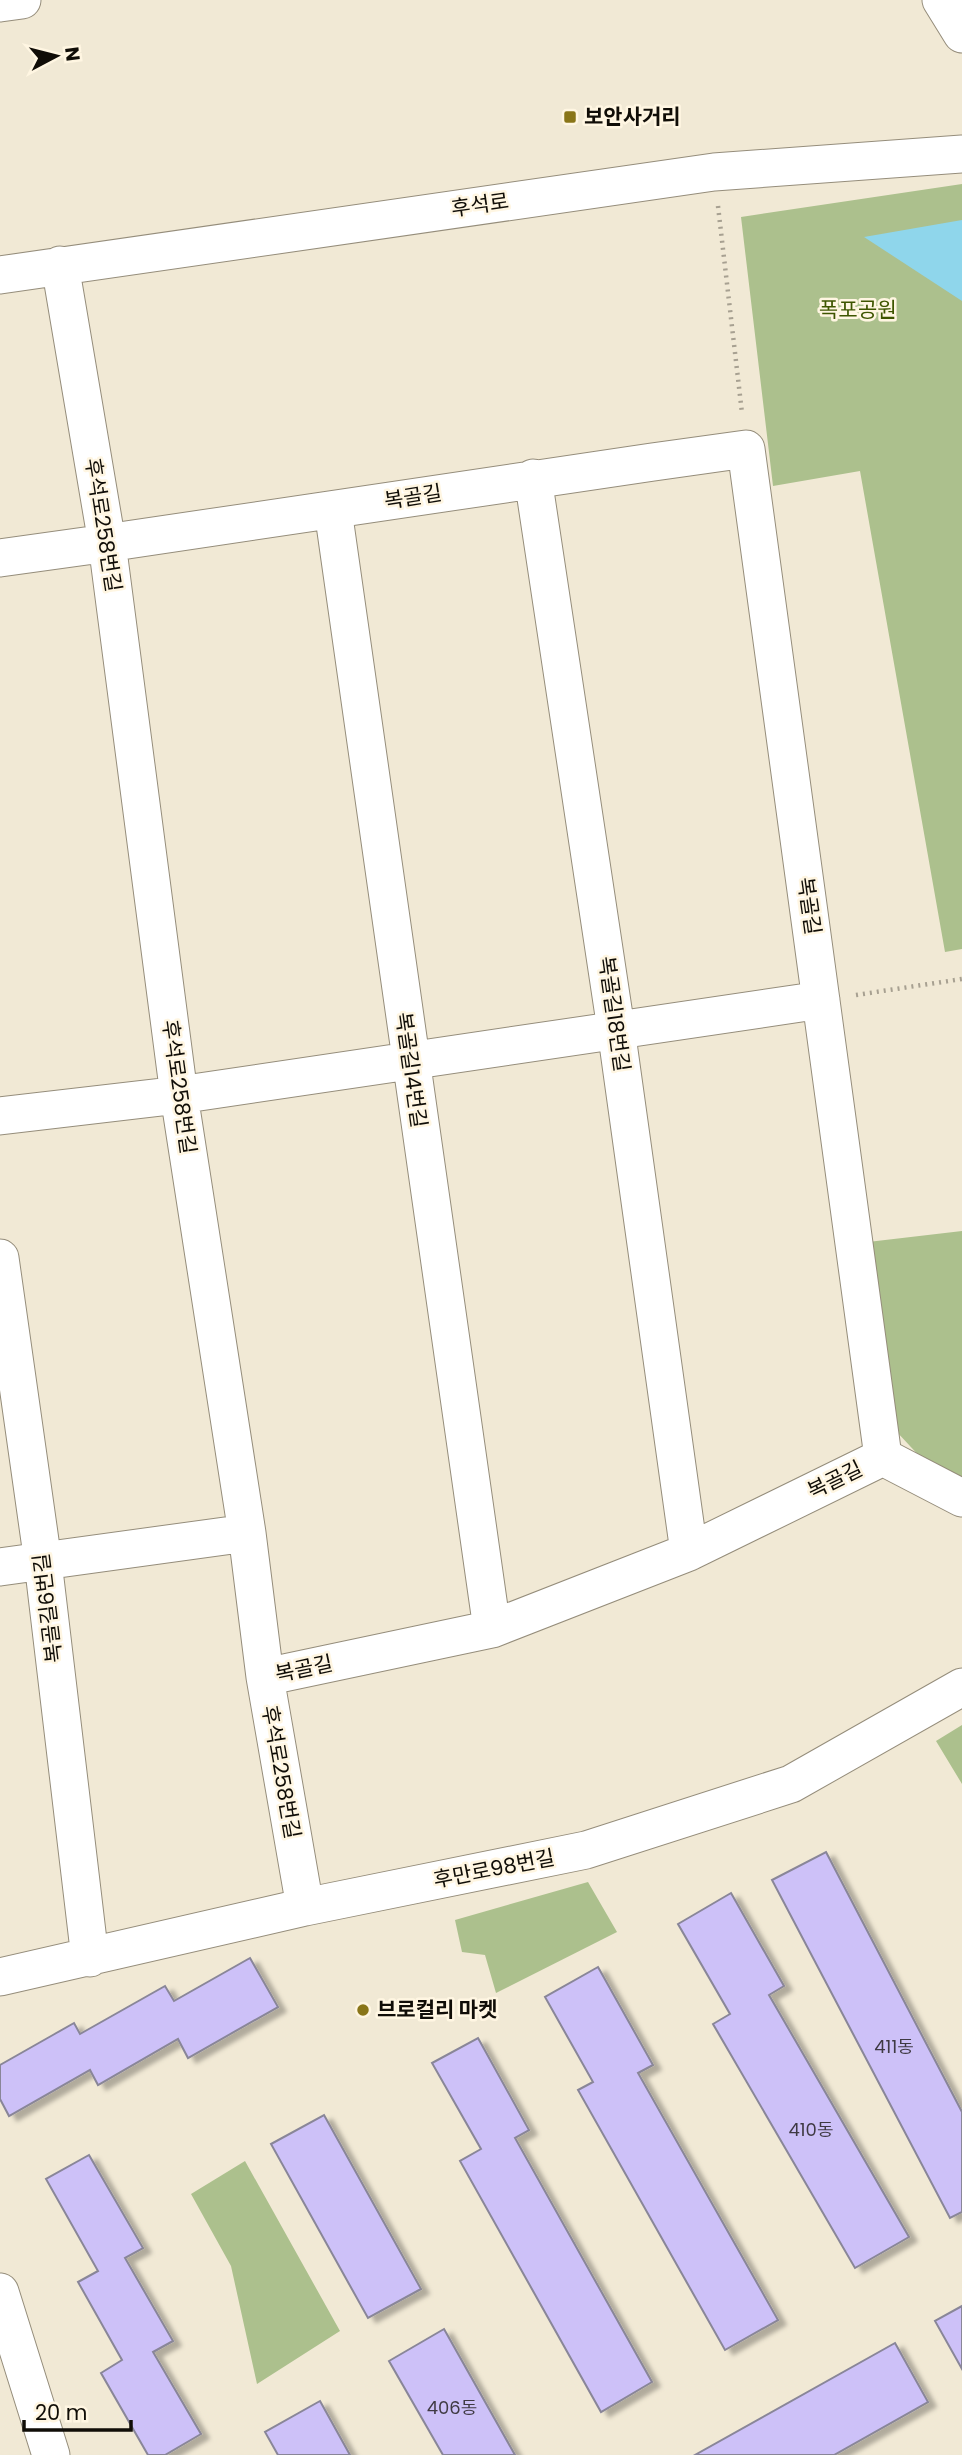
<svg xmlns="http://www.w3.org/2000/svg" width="962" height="2455" viewBox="0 0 962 2455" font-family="Poppins,'Noto Sans KR',sans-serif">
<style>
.green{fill:#acc08d}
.water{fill:#8fd6eb}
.building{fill:#cdc1f8;stroke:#898698;stroke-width:2;filter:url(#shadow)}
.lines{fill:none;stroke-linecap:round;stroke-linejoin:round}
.minor-casing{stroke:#958d7b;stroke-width:39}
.path{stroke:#a7a091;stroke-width:4.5;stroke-dasharray:2 5;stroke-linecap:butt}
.minor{stroke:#fff;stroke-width:37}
.poi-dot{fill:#897518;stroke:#fff6e2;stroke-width:2.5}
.labels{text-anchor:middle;stroke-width:5;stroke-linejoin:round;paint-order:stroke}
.number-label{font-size:18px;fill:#3f3a43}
.poi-label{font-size:21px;font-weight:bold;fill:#100d07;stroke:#fff6e2;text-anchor:start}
.street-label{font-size:21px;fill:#100d07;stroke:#fff6e2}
.park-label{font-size:21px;fill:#3e5500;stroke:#fff6e2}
</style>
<defs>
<filter id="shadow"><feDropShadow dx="8" dy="4.5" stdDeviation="2" flood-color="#0004"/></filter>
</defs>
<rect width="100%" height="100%" fill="#f1e9d5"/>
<path class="green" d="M962,184V949L945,952L860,471L773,486L741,217Z
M962,1231V1482L924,1461L895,1430L868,1242Z
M962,1725V1784L936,1741Z
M588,1882L617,1932L496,1993L485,1955L462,1952L455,1920Z
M245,2161L340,2331L257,2384L231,2266L191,2194Z"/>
<path class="water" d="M962,220V301L864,237Z"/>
<path class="building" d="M826,1852L962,2112V2212L950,2218L772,1880Z
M731,1893L784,1986L769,1995L909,2237L855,2268L713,2024L730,2014L678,1924Z
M250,1958L278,2007L188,2058L178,2039L98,2085L90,2070L9,2116L0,2099V2065L74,2023L80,2034L165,1986L174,2001Z
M598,1967L653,2065L638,2073L778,2320L725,2350L578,2090L593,2082L545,1997Z
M478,2038L529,2130L515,2138L652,2382L601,2412L460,2161L481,2149L432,2063Z
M324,2115L421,2289L368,2318L271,2144Z
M89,2155L143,2248L125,2258L173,2341L153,2352L201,2434L165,2455H148L101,2373L122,2360L78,2282L98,2271L46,2179Z
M962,2306V2369L935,2321Z
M444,2329L515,2455H443L389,2361Z
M895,2343L928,2402L834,2455H695Z
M320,2401L350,2455H278L265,2432Z"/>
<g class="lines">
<defs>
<path id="minor" d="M941,0L962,34
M0,3L22,0
M60,265L107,543L179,1095L247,1533L265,1677L305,1907
M0,275L714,172L962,154
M533,478L616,1029L689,1552
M333,510L492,1629
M0,558C249,524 497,483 746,449L883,1457L689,1552L492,1629L265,1677
M0,1116L179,1095L821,1000
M0,1258L43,1562L90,1958
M883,1457L962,1498
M0,1567L247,1533
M0,1977L305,1907L586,1850L791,1784L962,1687
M0,2292L51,2455"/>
</defs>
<use href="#minor" class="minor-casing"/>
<path class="path" d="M718,206L742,413
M856,995L962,979"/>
<use href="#minor" class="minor"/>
</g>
<g class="poi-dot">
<rect x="563" y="110" width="14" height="14" rx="3.5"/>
<circle cx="363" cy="2010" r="7"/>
</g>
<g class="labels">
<g class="number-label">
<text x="894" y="2053">411동</text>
<text x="811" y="2136">410동</text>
<text x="452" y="2414">406동</text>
</g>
<g class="poi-label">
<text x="584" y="124">보안사거리</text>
<text x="377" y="2017">브로컬리 마켓</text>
</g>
<g class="street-label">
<text transform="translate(480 205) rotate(-8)" y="7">후석로</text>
<text transform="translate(413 497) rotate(-9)" y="7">복골길</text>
<text transform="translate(103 525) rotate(81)" y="7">후석로258번길</text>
<text transform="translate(809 906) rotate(82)" y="7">복골길</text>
<text transform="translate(614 1014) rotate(82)" y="7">복골길18번길</text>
<text transform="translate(411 1070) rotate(82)" y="7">복골길14번길</text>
<text transform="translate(179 1087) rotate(82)" y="7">후석로258번길</text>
<text transform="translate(835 1480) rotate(-26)" y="7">복골길</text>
<text transform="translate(48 1608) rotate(-97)" y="7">복골길6번길</text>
<text transform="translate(304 1669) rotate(-12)" y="7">복골길</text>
<text transform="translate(281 1772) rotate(80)" y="7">후석로258번길</text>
<text transform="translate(494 1869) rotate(-11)" y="7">후만로98번길</text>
</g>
<g class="park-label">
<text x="858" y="317">폭포공원</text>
</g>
</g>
<g transform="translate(56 56) rotate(83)" stroke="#fff6e2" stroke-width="5" paint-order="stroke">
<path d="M0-5L12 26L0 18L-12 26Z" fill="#100d07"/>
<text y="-10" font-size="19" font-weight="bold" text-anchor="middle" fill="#100d07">N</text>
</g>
<path d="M24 2420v10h107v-10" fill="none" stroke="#100d07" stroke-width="3.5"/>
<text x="35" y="2420" font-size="21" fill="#100d07" stroke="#fff6e2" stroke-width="5" paint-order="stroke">20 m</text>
</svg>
